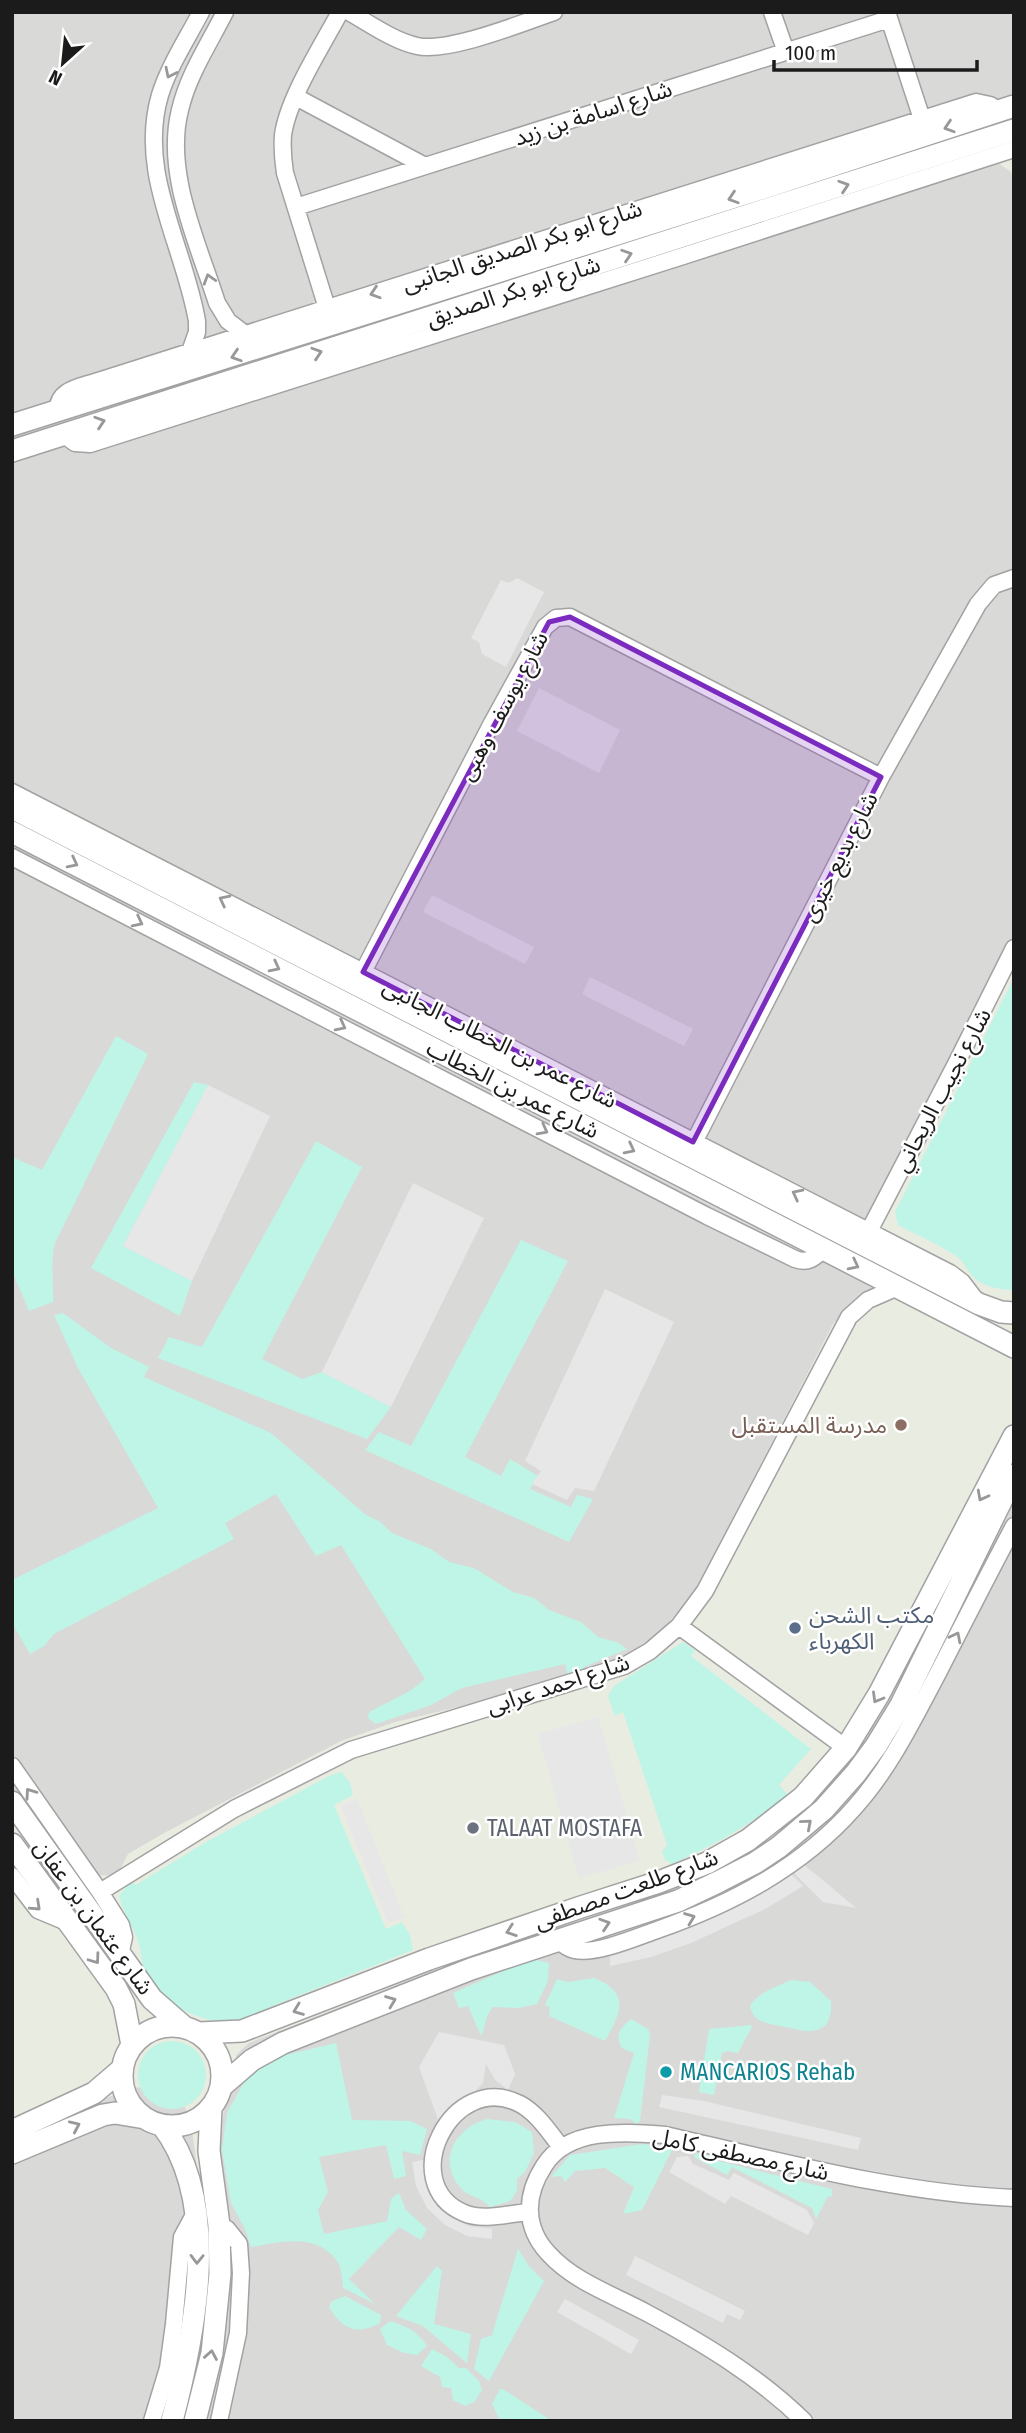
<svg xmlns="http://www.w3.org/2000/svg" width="1026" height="2433" viewBox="0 0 1026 2433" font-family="'Fira Sans Condensed','Noto Sans Arabic',sans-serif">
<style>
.residential{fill:#d9d9d8}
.park{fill:#bff5e6}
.parking{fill:#e7e7e7}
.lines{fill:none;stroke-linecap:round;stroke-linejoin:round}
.minor-casing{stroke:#a2a2a2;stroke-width:19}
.tertiary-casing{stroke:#a2a2a2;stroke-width:24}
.minor{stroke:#fff;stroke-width:16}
.tertiary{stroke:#fff;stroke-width:21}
.oneway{stroke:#989898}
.marked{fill:#7b2cbf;fill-opacity:0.2;stroke:#7b2cbf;stroke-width:5;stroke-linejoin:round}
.education-dot{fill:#8d6e63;stroke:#fff;stroke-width:2.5}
.service-dot{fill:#5c6f8a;stroke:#fff;stroke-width:2.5}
.worship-dot{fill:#6b7280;stroke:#fff;stroke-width:2.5}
.culture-dot{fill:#0f9aa8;stroke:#fff;stroke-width:2.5}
.labels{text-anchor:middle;stroke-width:5;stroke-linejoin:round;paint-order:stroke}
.street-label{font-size:23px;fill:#1b1b1b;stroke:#fff}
.education-label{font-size:23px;fill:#785e54;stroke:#fff;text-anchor:end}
.service-label{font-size:23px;fill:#4e5e75;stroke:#fff;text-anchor:start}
.worship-label{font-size:23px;fill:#5b616d;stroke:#fff;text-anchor:start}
.culture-label{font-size:23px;fill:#0d838f;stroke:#fff;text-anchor:start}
</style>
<rect width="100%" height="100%" fill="#e9ece1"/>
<path class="residential" d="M12,12H1014V120L226,373L12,439Z
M998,163L1011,172L1014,181V940L953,1063L860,1236L12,800V459L56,443L72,449Z
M12,845L815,1259L822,1256L899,1296L847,1310L833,1324L693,1595L657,1635L632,1651L576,1679L395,1722L341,1741L164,1833L128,1854L120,1870L114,1875L76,1876L12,1786Z
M1014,1451V2421H205L218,2374L229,2298L228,2245L218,2146L231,2070L237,2054L249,2043L491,1948L669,1891L731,1863L786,1827L834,1781L863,1744Z
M144,2087L182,2103L190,2116L203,2211L207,2257L203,2331L193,2389L182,2421H12V2136L131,2088Z"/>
<path class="park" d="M1014,978V1290C999,1290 979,1286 970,1273C965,1266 963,1261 956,1256C938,1244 917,1235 898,1225L895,1212Z
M116,1036L148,1054L55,1243C50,1262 54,1282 53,1302L29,1311L12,1271V1157L42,1170Z
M194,1082L208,1085L123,1246L192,1281L180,1316L91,1268Z
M316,1141L362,1167L262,1359L302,1379L322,1372L391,1407L367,1439L158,1358L169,1337L202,1347Z
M521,1240L568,1261L465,1457L501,1476L510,1459L538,1476L530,1489L571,1507L577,1495L593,1499L569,1542L365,1450L379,1432L411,1446Z
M63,1313L111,1348L149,1367L144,1377L271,1433L366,1515L379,1521L392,1533L431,1549L449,1562L474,1568L513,1592L534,1598L549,1610L581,1622L598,1637L619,1643L627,1649L584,1667L581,1672L568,1675L565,1664L462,1688L431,1705L376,1724L368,1718L369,1712L410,1691L425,1679L341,1545L316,1556L276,1494L225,1523L234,1539L54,1634L44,1646L30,1654L12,1623V1580L158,1508L78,1368L54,1315Z
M683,1642L695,1650L691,1656L811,1749L779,1785L788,1795C752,1824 715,1845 672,1864L665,1860L662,1852L667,1845L623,1712L615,1716L608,1696L614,1686Z
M342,1772L350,1783L353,1795L334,1805L386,1929L402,1922L410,1935L413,1950L270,2007C244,2041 164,2013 147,1979C142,1968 142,1953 138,1941C133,1926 123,1912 119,1896L130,1882L136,1885L206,1842L329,1776Z
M537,1960L549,1963L548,1981L537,2004L519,2008L493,2007C485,2016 486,2025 481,2036L468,2006L459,2008L453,1993L524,1962Z
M594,1978C632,1993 620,2014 605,2041L549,2016L550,2007L545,2005L557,1979L568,1982Z
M791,1980L810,1982L831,2001C833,2035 811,2034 786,2027C777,2025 766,2024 759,2020C753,2016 752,2012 750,2006C759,1992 776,1987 791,1980Z
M631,2019L648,2029L650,2035L640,2121L636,2124L630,2119L614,2118L634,2053L622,2048C614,2034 621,2028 631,2019Z
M753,2025L738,2053L728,2051L722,2053L714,2095L699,2092L709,2029Z
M138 2075a34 34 0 1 1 68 0a34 34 0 1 1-68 0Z
M336,2043L352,2120L411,2121L427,2129L420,2155L402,2151L406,2176L394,2179L386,2145L319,2157L328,2192L318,2210L324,2234L387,2221L391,2199L399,2193L406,2210L427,2229L421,2240L399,2227L349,2279L375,2304L343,2288C342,2280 342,2268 337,2261C316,2232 281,2242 251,2247L245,2229L231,2203L222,2150L227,2113L248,2075L285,2055Z
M487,2119L515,2122L532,2132L534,2153L525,2172L517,2179V2191L510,2201L490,2207C479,2195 468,2198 459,2186C437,2159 457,2127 487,2119Z
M642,2144L673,2148L642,2210L623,2214L634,2187L605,2168L575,2171L565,2182L561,2176L551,2177L570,2155Z
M696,2153L716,2156L718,2161L832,2189V2197L828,2196L816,2219L812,2208L732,2167L727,2175L694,2157Z
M518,2249L529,2266L544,2281L489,2381L474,2369L481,2339L492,2335Z
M437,2266L442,2271L434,2324L471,2334L467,2363L423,2326L396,2316Z
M345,2296L381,2315L380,2323C357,2336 342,2329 329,2307L332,2301Z
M390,2321C406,2326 418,2331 427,2346L417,2355L404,2353L387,2345L380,2329Z
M432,2349L447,2357L459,2368H466L479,2381L482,2390L474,2402L465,2406L453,2400L451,2388L442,2387L440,2377L421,2366Z
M500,2389H503L552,2421H500L492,2404Z"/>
<path class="parking" d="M517,578L544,592L506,667L482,654L479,642L471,638L501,580L509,583Z
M539,688L620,730L599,773L517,731Z
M432,895L534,947L525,964L423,912Z
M590,977L693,1029L684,1046L582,994Z
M208,1085L270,1116L192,1281L123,1246Z
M413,1183L484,1218L391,1407L322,1372Z
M605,1289L674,1322L594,1491L575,1488L567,1500L532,1484L541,1471L525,1461Z
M598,1717L640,1861L579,1878L538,1734Z
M357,1799L404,1917L388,1923L341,1806Z
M804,1865L819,1877L856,1908L823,1902L793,1872Z
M787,1870L803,1886L767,1908L691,1943L651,1957L610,1966V1954L657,1940L703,1921L747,1898Z
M439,2032L504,2045L515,2074L508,2090L495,2080L486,2064L483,2083L456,2111L447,2144L419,2067Z
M662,2095L704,2101L861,2138L858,2150L659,2107Z
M688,2156L693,2164L729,2180L734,2173L807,2210L814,2223L808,2235L731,2196L725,2204L669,2172L677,2157Z
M423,2160L426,2181L435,2200L450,2216L469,2226L492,2229V2239L467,2236L445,2225L427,2208L416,2186L412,2162Z
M635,2256L745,2311L740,2320L727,2314L723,2323L626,2275Z
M565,2299L639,2340L631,2354L557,2312Z"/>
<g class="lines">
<defs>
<path id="minor" d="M225,12C209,44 188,75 180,110C164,173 198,243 217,303L228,321L245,334
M349,12C370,24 394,41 417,46C448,53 522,23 554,12
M772,12L786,52
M887,12L922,119
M296,97L425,166
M296,207L889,19
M327,308L285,173C283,160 282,148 283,135C288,98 322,46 340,12
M190,352L197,332V321C184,245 137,173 160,95C169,66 187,39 201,12
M58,412C56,389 81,387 98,381L976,102L990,105L999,111
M63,434L75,443L90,444L683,256L1014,149
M12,792L950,1273L962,1282L975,1299
M12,857L707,1216L795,1259C808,1264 814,1258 824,1249
M363,972L492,723L545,627L556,618L570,617L881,777
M690,1150L881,777L978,604L994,585L1014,578
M869,1231L956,1064L1014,948
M679,1626L846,1748
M12,1766L100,1892L121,1925L124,1937L120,1955
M12,1876L38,1910L69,1923
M100,1892L234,1809L351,1750L624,1666L650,1651L679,1626L705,1591L849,1317L868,1300L898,1287
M557,1940C563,1944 568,1949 575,1950C595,1955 637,1937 657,1930C731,1904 801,1868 854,1808C890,1768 913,1720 938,1673C963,1624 988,1575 1014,1526
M528,2212C508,2214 482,2221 464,2213C395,2184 452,2069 520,2104C537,2113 549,2132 561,2147
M219,2225L227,2229L239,2244L241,2273L238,2333L219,2421
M152,2421L168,2368L174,2324L182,2237L195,2213
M804,2421C758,2376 703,2343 647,2313C614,2295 574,2282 548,2253C524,2227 525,2195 544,2166C568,2127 625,2132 665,2135C781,2161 895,2193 1014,2198"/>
<path id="tertiary" d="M12,425L773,185L1014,106
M12,451L1014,130
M12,808L979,1304L1001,1312L1014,1313
M12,832L1014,1347
M12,1802L152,1999L183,2026
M12,1844L116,1988L124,2004L132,2045
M122 2076a50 50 0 1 1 100 0a50 50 0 1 1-100 0Z
M199,2033L242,2031L429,1959L581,1907L659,1882L707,1863L748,1840L803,1797L846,1748L879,1694L1014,1436
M222,2086L252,2060L283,2043L471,1969L678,1901L718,1882L755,1863L779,1847L824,1809L856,1773L876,1746L901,1705L1014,1475
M162,2125C222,2203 195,2333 172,2421
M12,2131L94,2093L122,2069
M12,2153L103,2115L115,2113L145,2118
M195,2421L212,2353L220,2274L219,2225L209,2151L211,2108"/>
</defs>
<use href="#minor" class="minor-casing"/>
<use href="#tertiary" class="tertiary-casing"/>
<use href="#minor" class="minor"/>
<use href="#tertiary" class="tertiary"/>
</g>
<defs><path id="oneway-chevron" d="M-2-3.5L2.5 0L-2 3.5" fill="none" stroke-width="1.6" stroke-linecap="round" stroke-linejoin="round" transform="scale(1.75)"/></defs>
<g class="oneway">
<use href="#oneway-chevron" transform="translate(170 73) rotate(116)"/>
<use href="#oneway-chevron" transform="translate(949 127) rotate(162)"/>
<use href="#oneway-chevron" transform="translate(844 186) rotate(-18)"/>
<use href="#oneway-chevron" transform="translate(733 198) rotate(162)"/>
<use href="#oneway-chevron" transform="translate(627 255) rotate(-18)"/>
<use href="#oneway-chevron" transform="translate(209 279) rotate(-107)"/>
<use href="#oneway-chevron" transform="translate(375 293) rotate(162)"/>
<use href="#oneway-chevron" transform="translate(317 353) rotate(-18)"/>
<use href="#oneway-chevron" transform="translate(236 356) rotate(162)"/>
<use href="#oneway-chevron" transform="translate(100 422) rotate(-18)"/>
<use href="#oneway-chevron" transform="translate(73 863) rotate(27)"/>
<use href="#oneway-chevron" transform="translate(224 900) rotate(-153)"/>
<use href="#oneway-chevron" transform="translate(138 922) rotate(27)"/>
<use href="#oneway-chevron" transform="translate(275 967) rotate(27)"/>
<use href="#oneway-chevron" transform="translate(341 1026) rotate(27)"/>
<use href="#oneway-chevron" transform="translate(543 1130) rotate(28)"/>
<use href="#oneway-chevron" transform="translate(630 1149) rotate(27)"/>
<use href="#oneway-chevron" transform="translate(797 1194) rotate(-153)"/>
<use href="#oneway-chevron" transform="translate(854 1265) rotate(27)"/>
<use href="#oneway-chevron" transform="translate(982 1496) rotate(118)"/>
<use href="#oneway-chevron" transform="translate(956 1637) rotate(-63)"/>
<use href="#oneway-chevron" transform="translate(877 1698) rotate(120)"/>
<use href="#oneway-chevron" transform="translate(30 1793) rotate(-125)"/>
<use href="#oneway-chevron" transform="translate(807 1824) rotate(-41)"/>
<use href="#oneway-chevron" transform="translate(36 1906) rotate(43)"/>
<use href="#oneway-chevron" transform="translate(690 1918) rotate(-21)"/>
<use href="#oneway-chevron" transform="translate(605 1924) rotate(-18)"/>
<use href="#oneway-chevron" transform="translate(511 1931) rotate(161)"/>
<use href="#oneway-chevron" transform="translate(95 1959) rotate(54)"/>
<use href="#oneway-chevron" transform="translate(391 2001) rotate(-21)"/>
<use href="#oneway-chevron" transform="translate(298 2010) rotate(159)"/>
<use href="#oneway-chevron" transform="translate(75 2126) rotate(-24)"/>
<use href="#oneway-chevron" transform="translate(197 2259) rotate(91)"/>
<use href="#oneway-chevron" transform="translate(211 2355) rotate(-80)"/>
</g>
<path class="marked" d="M570,617L881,777L693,1142L363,972L549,622Z"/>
<circle class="education-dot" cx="901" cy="1425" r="7"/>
<circle class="service-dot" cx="795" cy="1628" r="7"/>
<circle class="worship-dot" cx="473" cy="1828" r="7"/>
<circle class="culture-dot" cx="666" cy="2072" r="7"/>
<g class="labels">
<g class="street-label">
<text transform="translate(593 113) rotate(-18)" y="8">شارع اسامة بن زيد</text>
<text transform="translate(522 246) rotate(-18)" y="8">شارع ابو بكر الصديق الجانبى</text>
<text transform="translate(513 291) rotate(-18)" y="8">شارع ابو بكر الصديق</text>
<text transform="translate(503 706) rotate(-62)" y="8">شارع يوسف وهبى</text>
<text transform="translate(839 857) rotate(-63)" y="8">شارع بديع خيرى</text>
<text transform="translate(500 1043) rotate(27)" y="8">شارع عمر بن الخطاب الجانبى</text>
<text transform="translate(513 1089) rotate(27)" y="8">شارع عمر بن الخطاب</text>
<text transform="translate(942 1090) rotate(-62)" y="8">شارع نجيب الريحاني</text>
<text transform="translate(558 1684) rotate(-18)" y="8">شارع احمد عرابى</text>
<text transform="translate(626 1889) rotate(-20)" y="8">شارع طلعت مصطفى</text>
<text transform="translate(94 1917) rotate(54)" y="8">شارع عثمان بن عفان</text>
<text transform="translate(741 2154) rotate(12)" y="8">شارع مصطفى كامل</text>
</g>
<g class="education-label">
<text x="887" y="1433">مدرسة المستقبل</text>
</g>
<g class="service-label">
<text x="809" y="1623">مكتب الشحن<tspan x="809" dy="26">الكهرباء</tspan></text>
</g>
<g class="worship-label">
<text x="487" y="1836">TALAAT MOSTAFA</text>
</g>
<g class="culture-label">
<text x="680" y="2080">MANCARIOS Rehab</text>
</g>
</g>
<rect width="1026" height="2433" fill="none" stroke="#1b1b1b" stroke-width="28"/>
<g transform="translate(63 63) rotate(207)" stroke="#ffffff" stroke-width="5" paint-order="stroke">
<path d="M0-5L12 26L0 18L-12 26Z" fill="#1b1b1b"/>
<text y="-10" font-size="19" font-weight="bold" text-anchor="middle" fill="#1b1b1b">N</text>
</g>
<path d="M774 60v10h203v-10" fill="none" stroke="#1b1b1b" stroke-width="3.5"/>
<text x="785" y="60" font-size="21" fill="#1b1b1b" stroke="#ffffff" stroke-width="5" paint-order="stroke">100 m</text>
</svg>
